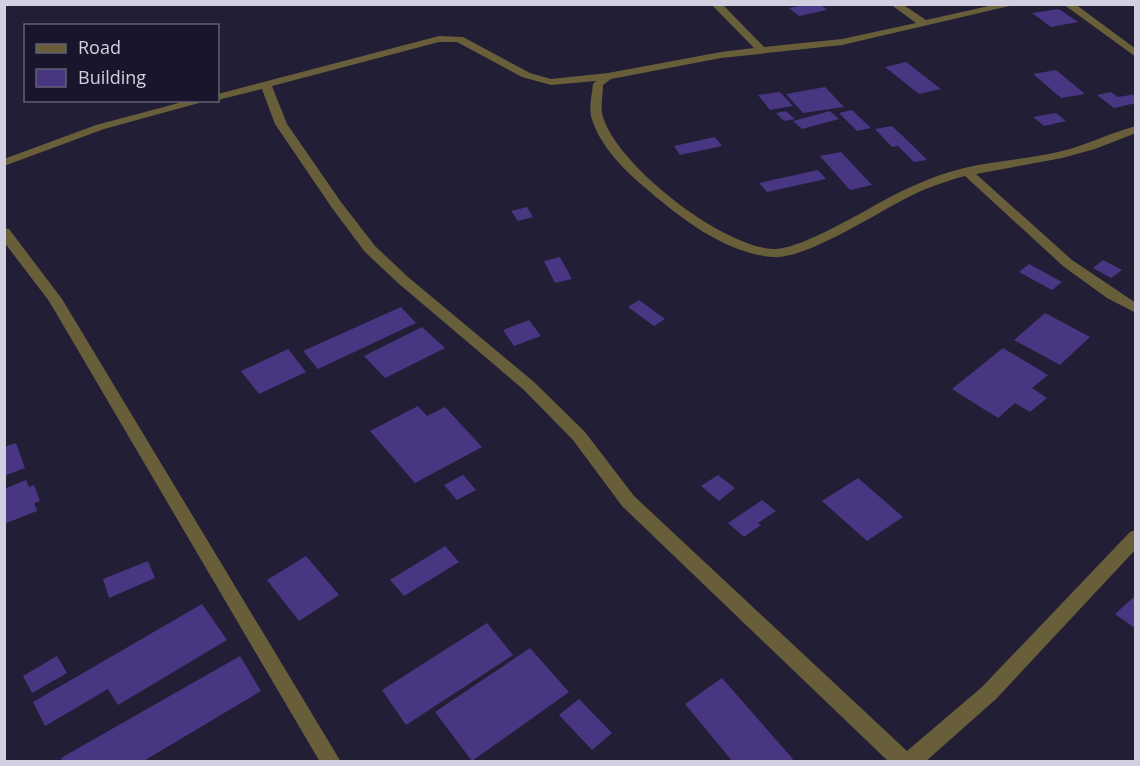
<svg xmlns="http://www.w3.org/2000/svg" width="1140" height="766" viewBox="0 0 1140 766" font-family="'Open Sans',sans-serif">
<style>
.building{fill:#483682}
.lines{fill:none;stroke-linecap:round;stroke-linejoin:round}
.street{fill:#685f3a;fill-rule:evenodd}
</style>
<rect width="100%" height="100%" fill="#221e36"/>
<path class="building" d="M808,4H820L827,10L799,16L789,8Z
M1059,9L1078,22L1051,27L1032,13Z
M906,62L941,89L919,94L885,67Z
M1056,70L1085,94L1061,98L1033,74Z
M825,87L844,107L803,113L786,94Z
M780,92L793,106L770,110L758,95Z
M1111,92L1118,97L1136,94V103L1114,108L1097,95Z
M852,110L871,128L857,131L839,113Z
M786,111L795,119L784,121L776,113Z
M830,111L839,119L802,129L793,121Z
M1056,113L1066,121L1044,126L1033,117Z
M892,126L908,141L927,160L914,162L898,146L892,147L875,129Z
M715,137L722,146L680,155L674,146Z
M841,152L872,185L850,190L820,156Z
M818,170L826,179L767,192L759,183Z
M527,207L533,217L518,221L511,211Z
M560,257L572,279L555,283L544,261Z
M1103,260L1122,270L1111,278L1093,268Z
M1029,264L1062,282L1052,290L1019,272Z
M639,300L665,319L654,326L628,307Z
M401,307L416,323L318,369L303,351Z
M1045,313L1090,337L1060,365L1014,340Z
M529,320L541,336L514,346L503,330Z
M422,327L445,348L385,378L364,356Z
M1003,348L1048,375L1032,388L1047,398L1030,412L1015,403L998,418L952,389Z
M288,349L306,372L259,394L241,371Z
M418,406L427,416L445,407L482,447L415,483L370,431Z
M16,443L25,468L4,476V447Z
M463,475L476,490L457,500L444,485Z
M718,475L735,488L719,501L701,486Z
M858,478L903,517L867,541L822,501Z
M26,480L29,487L34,485L40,501L34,503L37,511L4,524V489Z
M762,500L776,511L758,523L761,525L744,537L728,523Z
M445,546L459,562L404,596L390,580Z
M306,556L339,595L299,621L267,580Z
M148,561L155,578L109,598L103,579Z
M1136,595V629L1115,614Z
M202,604L227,640L118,705L108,689L45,726L33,702Z
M487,623L513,655L406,725L382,690Z
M530,648L569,692L472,761L435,712Z
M57,656L67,673L32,693L23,676Z
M240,656L261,691L142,762H63L61,758Z
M722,678L793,759L790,762H733L685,704Z
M579,699L612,733L592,750L559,715Z"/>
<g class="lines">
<path class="street" d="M711,4H722L764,47L842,39L916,23L890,4H902L926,20L998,4H1018L842,45L721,58L611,79L603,85C603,95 600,107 603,117C618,166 721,246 773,249C796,250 844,222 865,211C896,193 930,176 964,168C994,161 1027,159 1058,152C1085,146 1109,133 1136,126V133L1095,149L1062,158L976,174L1072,260L1136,303V313L1107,298L1063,266L965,176C942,182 921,190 901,201C872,216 804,260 772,257C726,253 683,220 649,191C626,172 599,146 591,116C589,106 592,94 593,84L596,81L551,85L522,77L457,42H439L272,86L287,124L341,202L375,246L408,277L534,382L585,432L634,496L907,751L982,687L1130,532L1136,530V549L996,699L925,762H889L622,506L573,440L524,390L398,283L365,252L332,208L275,124L262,89L218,100V94L439,36L463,37L530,73L551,79L608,73L721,52L754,48Z
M1063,4H1075L1136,49V57Z
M190,100H210L104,129L4,166V159L96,125Z
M4,228L9,229L62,299L341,762H320L49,301L4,242Z"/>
</g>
<rect width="1140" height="766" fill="none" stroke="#d2d0e0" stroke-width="12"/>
<rect x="24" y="24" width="195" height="78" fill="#19152b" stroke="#636073" stroke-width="1.5"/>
<rect x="36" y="44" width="30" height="9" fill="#685f3a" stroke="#636073" stroke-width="1.5"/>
<text x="78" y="54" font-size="18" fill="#d2d0e0">Road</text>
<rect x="36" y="69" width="30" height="18" fill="#483682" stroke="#636073" stroke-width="1.5"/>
<text x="78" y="84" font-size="18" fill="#d2d0e0">Building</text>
</svg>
